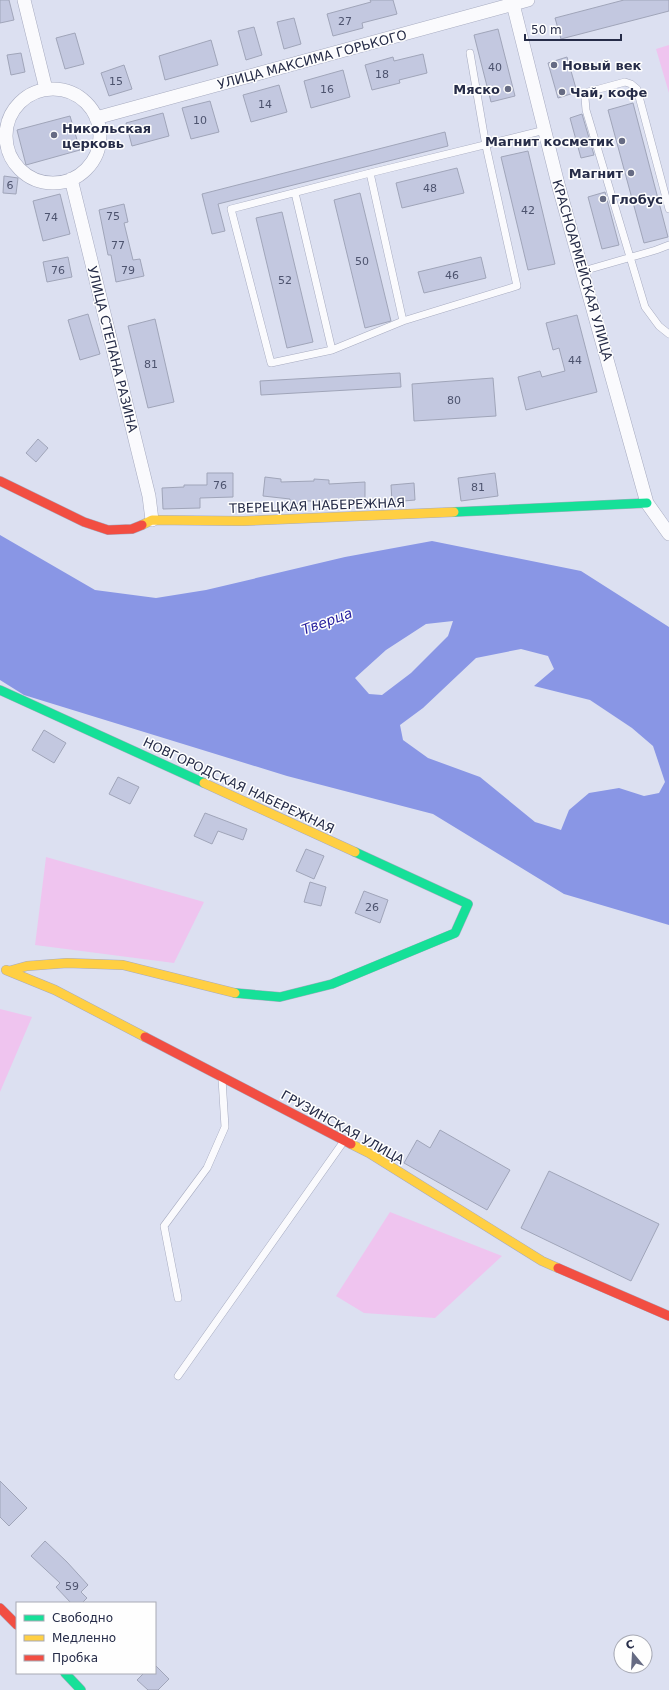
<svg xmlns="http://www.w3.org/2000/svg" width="669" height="1690" viewBox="0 0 669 1690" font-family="'DejaVu Sans',sans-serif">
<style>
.green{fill:#efc4ef}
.water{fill:#8996e5;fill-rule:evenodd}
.building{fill:#c3c8e0;stroke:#a0a5b9}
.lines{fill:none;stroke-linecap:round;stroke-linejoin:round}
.lane-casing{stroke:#a7abc0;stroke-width:8}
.street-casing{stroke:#a7abc0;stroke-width:14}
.fast-casing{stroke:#a7abc0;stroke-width:10}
.slow-casing{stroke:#a7abc0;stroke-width:10}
.jam-casing{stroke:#a7abc0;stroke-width:10}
.lane{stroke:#fafafd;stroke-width:7}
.street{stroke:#fafafd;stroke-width:13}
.fast{stroke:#16e098;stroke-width:9}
.slow{stroke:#ffcf43;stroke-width:9}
.jam{stroke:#f24e42;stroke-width:9}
.poi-dot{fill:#666b83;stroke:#fefefe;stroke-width:1.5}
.labels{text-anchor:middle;stroke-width:3;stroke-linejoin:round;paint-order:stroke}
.number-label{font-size:11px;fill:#4d536e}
.street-label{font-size:13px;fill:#262c48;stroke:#fefefe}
.poi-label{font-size:13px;font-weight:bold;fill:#262c48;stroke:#fefefe;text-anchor:start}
.water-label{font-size:14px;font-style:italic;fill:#29219f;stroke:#fefefe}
</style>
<rect width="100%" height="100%" fill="#dce0f1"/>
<path class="green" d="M669,45V93L656,49Z
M46,857L204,902L174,963L35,945Z
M0,1009L32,1017L0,1092Z
M390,1212L502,1256L435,1318L364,1313L336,1296Z"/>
<path class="water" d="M0,535L95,590L156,598L206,590L345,557L432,541L581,571L669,627V925L564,894L433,814L287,776L24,695L0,680ZM453,621L448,636L411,673L382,695L369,694L355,678L386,650L426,624ZM521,649L548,656L554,669L534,686L590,700L632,728L653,746L665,782L659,793L644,796L619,788L589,793L569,810L561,830L535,822L480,777L428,758L403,740L400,725L423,708L476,658Z"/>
<path class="building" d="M0,0H9L14,20L0,23Z
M370,0H393L397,14L362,23L363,28L333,36L327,14L371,2Z
M624,0H669V11L561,39L555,18Z
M294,18L301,44L284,49L277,22Z
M254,27L262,55L246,60L238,31Z
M498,29L515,96L491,102L474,35Z
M75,33L84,64L65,69L56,38Z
M211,40L218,65L165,80L159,56Z
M21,53L25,72L11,75L7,55Z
M423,54L427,73L399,80L400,83L372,90L365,65L393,57L394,61Z
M567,57L577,92L558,98L548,63Z
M124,65L132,89L109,96L101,73Z
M343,70L350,97L311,108L304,81Z
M279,85L287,112L251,122L243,95Z
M210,101L219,132L191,139L182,108Z
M633,103L668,237L644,243L608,110Z
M163,113L169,136L132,146L126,123Z
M582,114L594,155L581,158L570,118Z
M70,116L80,150L26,165L17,130Z
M445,132L448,146L218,204L225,231L212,234L202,194Z
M528,151L555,264L528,270L501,157Z
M457,168L464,193L402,208L396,183Z
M4,176L18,178L16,194L3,193Z
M605,192L619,245L602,249L588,197Z
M360,193L391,321L365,328L334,200Z
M60,194L70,234L43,241L33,201Z
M124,204L128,222L124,223L133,260L140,259L144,276L116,282L111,255H108L99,210Z
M282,212L313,342L287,348L256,218Z
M68,257L72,277L47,282L43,262Z
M481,257L486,278L424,293L418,272Z
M88,314L100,354L80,360L68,320Z
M577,315L597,392L526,410L518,377L540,371L542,377L565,371L559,348L553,350L546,323Z
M155,319L174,402L148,408L128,326Z
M400,373L401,387L261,395L260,381Z
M493,378L496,416L414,421L412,384Z
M38,439L48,448L36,462L26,453Z
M207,473H233V497L200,498V508L163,509L162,488L184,487V485H207Z
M495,473L498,496L461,501L458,478Z
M265,477L281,479V482L314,481V479L329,480V484L365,482V502L347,503V501H303V504H290V499L263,496Z
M414,483L415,500L392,502L391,485Z
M44,730L66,743L54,763L32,750Z
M118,777L139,787L130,804L109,794Z
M205,813L247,829L243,840L218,831L212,844L194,836Z
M306,849L324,856L314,879L296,871Z
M310,882L326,887L321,906L304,902Z
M364,891L388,900L380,923L355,913Z
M440,1130L510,1170L487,1210L404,1163L417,1140L430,1148Z
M549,1171L659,1224L631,1281L521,1228Z
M0,1481L27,1508L9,1526L0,1517Z
M45,1541L67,1562L88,1585L81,1592L87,1598L82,1603H71L56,1587L60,1583L31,1556Z
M155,1665L169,1679L158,1690H148L137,1680L144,1673H155Z"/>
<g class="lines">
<defs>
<path id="lane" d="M370,173L403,321L517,286L486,146L470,53
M295,193L332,350
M669,209L637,89L631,84L625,82L588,92L585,98L586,110L645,307L659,326L669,334
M583,271L656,250L669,245
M403,321L332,350L271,363L231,209L370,173L545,130
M178,1298L164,1226L207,1168L225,1127L222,1079
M178,1376L344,1141"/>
<path id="street" d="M24,0L46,89
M512,0L558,184L647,503L669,534
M6 136a47 47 0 1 1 94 0a47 47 0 1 1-94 0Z
M96,118L528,0
M71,179L149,496L152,520"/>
<path id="fast" d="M454,512L647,503
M0,690L204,783
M235,993L280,997L332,984L455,933L468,904L355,852
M65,1673L81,1690"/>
<path id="slow" d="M142,525L152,520L243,521L454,512
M204,783L355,852
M6,970L55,990L145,1037
M9,971L27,966L67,963L123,965L235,993
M351,1144L369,1153L542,1261L558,1268"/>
<path id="jam" d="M0,481L84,522L108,530L132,529L142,525
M145,1037L351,1144
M558,1268L669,1316
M0,1608L17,1625"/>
</defs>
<use href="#lane" class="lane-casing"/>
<use href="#street" class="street-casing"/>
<use href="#fast" class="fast-casing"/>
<use href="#slow" class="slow-casing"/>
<use href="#jam" class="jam-casing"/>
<use href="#lane" class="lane"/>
<use href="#street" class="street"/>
<use href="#fast" class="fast"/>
<use href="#slow" class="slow"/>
<use href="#jam" class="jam"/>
</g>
<g class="poi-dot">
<circle cx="554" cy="65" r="4"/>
<circle cx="508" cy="89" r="4"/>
<circle cx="562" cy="92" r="4"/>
<circle cx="54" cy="135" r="4"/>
<circle cx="622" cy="141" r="4"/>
<circle cx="631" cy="173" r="4"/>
<circle cx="603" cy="199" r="4"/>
</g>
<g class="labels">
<g class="number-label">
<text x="345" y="25">27</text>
<text x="495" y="71">40</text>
<text x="382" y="78">18</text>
<text x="116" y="85">15</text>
<text x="327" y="93">16</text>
<text x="265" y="108">14</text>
<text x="200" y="124">10</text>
<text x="10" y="189">6</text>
<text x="430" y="192">48</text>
<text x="528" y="214">42</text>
<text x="113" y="220">75</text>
<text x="51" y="221">74</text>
<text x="118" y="249">77</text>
<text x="362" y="265">50</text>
<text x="58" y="274">76</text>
<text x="128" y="274">79</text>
<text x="452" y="279">46</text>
<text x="285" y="284">52</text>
<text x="575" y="364">44</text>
<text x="151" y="368">81</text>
<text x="454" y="404">80</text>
<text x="220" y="489">76</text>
<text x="478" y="491">81</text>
<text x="372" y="911">26</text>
<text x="72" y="1590">59</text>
</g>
<g class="street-label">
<text transform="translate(312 59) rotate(-15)" y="5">УЛИЦА МАКСИМА ГОРЬКОГО</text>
<text transform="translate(583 270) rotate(74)" y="5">КРАСНОАРМЕЙСКАЯ УЛИЦА</text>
<text transform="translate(113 349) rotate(76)" y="5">УЛИЦА СТЕПАНА РАЗИНА</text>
<text transform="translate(317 505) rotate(-2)" y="5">ТВЕРЕЦКАЯ НАБЕРЕЖНАЯ</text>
<text transform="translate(239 785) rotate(25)" y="5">НОВГОРОДСКАЯ НАБЕРЕЖНАЯ</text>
<text transform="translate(343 1127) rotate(29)" y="5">ГРУЗИНСКАЯ УЛИЦА</text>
</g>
<g class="poi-label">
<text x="562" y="70">Новый век</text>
<text x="500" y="94" text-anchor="end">Мяско</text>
<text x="570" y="97">Чай, кофе</text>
<text x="62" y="133">Никольская<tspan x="62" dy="15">церковь</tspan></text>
<text x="614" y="146" text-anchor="end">Магнит косметик</text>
<text x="623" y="178" text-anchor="end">Магнит</text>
<text x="611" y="204">Глобус</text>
</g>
<g class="water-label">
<text transform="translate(327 621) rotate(-20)" y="5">Тверца</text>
</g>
</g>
<rect x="16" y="1602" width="140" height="72" fill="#fefefe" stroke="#a8aab5"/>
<rect x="24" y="1615" width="20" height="6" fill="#16e098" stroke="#a8aab5"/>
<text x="52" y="1622" font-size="12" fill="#262c48">Свободно</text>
<rect x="24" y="1635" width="20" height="6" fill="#ffcf43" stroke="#a8aab5"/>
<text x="52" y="1642" font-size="12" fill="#262c48">Медленно</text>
<rect x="24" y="1655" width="20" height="6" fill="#f24e42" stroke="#a8aab5"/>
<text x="52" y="1662" font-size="12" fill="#262c48">Пробка</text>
<g transform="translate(633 1654) rotate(342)"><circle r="19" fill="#fefefe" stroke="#a8aab5"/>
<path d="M0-3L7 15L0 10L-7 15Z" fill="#666b83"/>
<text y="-6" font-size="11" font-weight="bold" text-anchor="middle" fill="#262c48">С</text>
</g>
<path d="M525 34v6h96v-6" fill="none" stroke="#262c48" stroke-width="2"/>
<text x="531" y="34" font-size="12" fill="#262c48" stroke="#fefefe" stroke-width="3" paint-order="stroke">50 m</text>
</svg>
